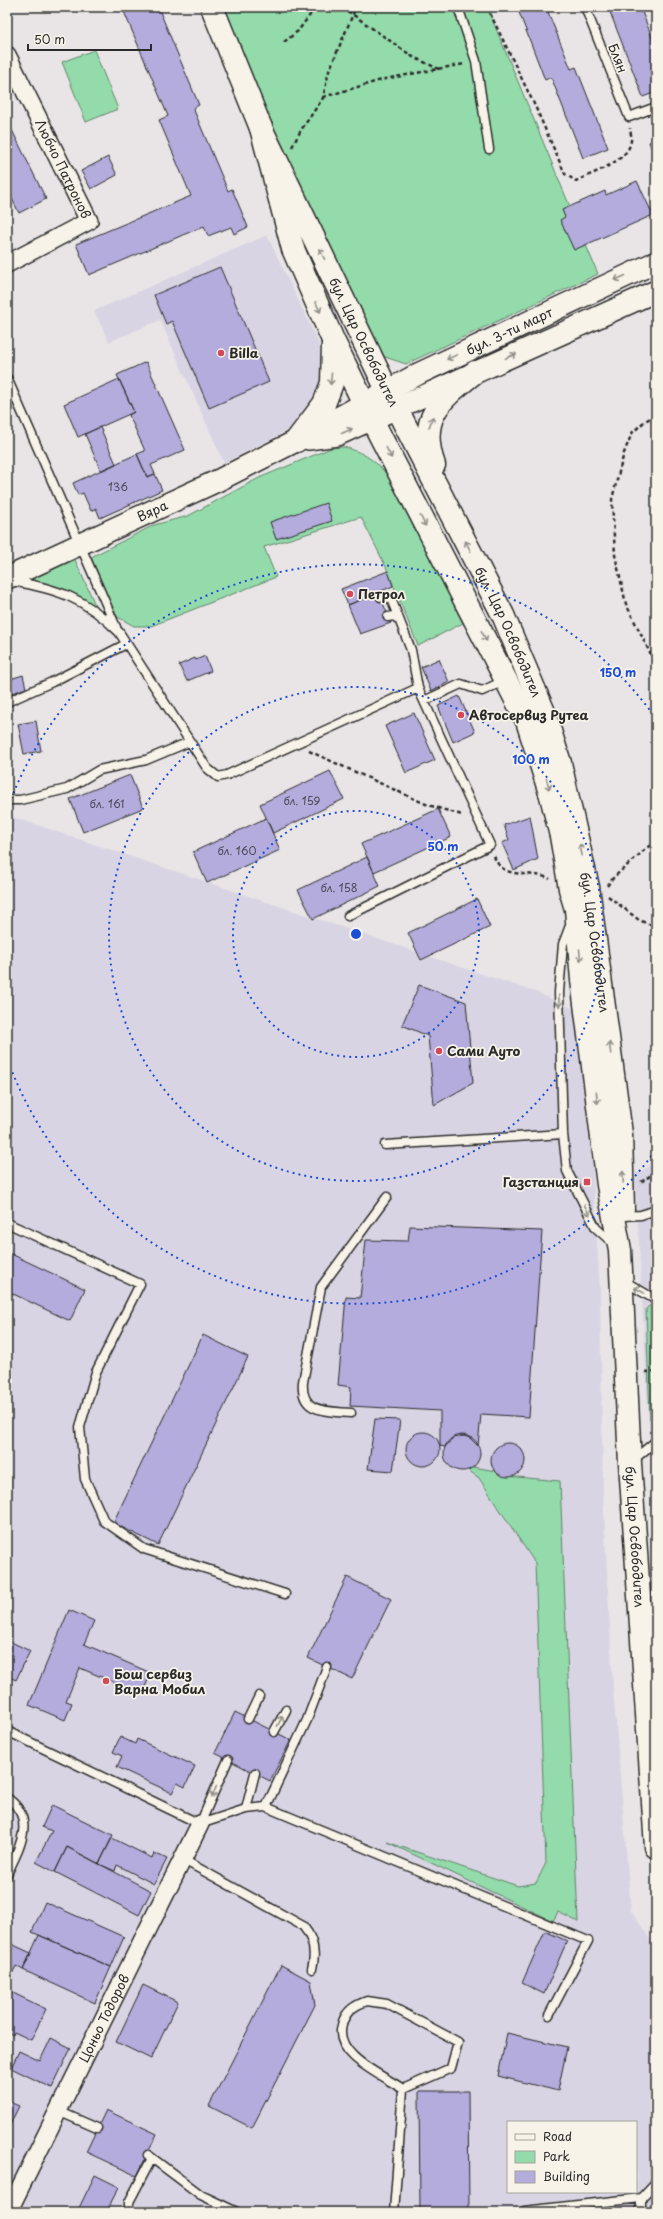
<svg xmlns="http://www.w3.org/2000/svg" width="663" height="2219" viewBox="0 0 663 2219" font-family="'Playpen Sans',sans-serif">
<style>
.built{fill:#d9d4e3;fill-rule:evenodd}
.green{fill:#93dbaa;stroke:#5f836a}
.building{fill:#b3acdd;stroke:#2b2b2b}
.lines{fill:none;stroke-linecap:round;stroke-linejoin:round}
.service-casing{stroke:#2b2b2b;stroke-width:11}
.minor-casing{stroke:#2b2b2b;stroke-width:20}
.tertiary-casing{stroke:#2b2b2b;stroke-width:24}
.secondary-casing{stroke:#2b2b2b;stroke-width:25}
.path{stroke:#2b2b2b;stroke-width:2.5;stroke-dasharray:4 3;stroke-linecap:butt}
.service{stroke:#f7f3e8;stroke-width:8}
.minor{stroke:#f7f3e8;stroke-width:17}
.tertiary{stroke:#f7f3e8;stroke-width:21}
.secondary{stroke:#f7f3e8;stroke-width:22}
.oneway{stroke:#918f8a}
.ring{fill:none;stroke:#1d4ed8;stroke-width:2;stroke-dasharray:2 4}
.poi-dot{fill:#d1495b;stroke:#f7f3e8;stroke-width:1.5}
.labels{text-anchor:middle;stroke-width:3.5;stroke-linejoin:round;paint-order:stroke}
.number-label{font-size:11px;fill:#4d4b58}
.street-label{font-size:13px;fill:#2b2b2b;stroke:#f7f3e8}
.poi-label{font-size:13px;font-weight:bold;fill:#2b2b2b;stroke:#f7f3e8;text-anchor:start}
.centre{fill:#1d4ed8;stroke:#f7f3e8;stroke-width:2}
.ring-label{font-size:12px;text-anchor:middle;font-weight:bold;fill:#1d4ed8;stroke:#f7f3e8;stroke-width:3.5;stroke-linejoin:round;paint-order:stroke}
</style>
<rect width="100%" height="100%" fill="#e9e5e6"/>
<filter id="ink" filterUnits="userSpaceOnUse"><feTurbulence type="fractalNoise" baseFrequency=".025" numOctaves="2"/><feDisplacementMap in="SourceGraphic" scale="8" xChannelSelector="R" yChannelSelector="G"/><feConvolveMatrix kernelMatrix="1 2 1 2 8 2 1 2 1" color-interpolation-filters="sRGB"/></filter>
<g filter="url(#ink)">
<path class="built" d="M267,235L319,344L323,369L320,389L311,409L297,426L224,463L160,320L109,342L94,311Z
M7,815L536,992L574,1009L593,1172L600,1291L603,1492L613,1687L631,1911L656,1948V2212H7ZM508,2122H636V2192H508Z
M656,1163V1495L653,1498L635,1174Z"/>
<path class="green" d="M224,7H487L598,274L406,364L382,356L277,140Z
M94,50L118,109L86,122L62,62Z
M344,447C367,453 380,464 393,483L463,623L418,646L386,567L361,517L264,547L276,577L151,626H134L116,616L91,557L154,525L188,516L259,478L331,448Z
M73,555L96,607C72,592 45,584 17,578Z
M649,1306L656,1308V1420L650,1419L646,1309Z
M473,1467L496,1471L506,1476L560,1481L578,1922L558,1912L553,1921L387,1842L518,1886L536,1883L546,1863L535,1563L479,1478L468,1470Z"/>
<path class="building" d="M122,7H158L199,105L193,108L228,191L232,189L248,227L234,234L231,227L208,236L204,226L89,275L76,244L191,196L159,120L168,116Z
M517,7H546L571,69L576,67L608,148L583,158L551,77L545,80Z
M608,7H640L656,47V92L643,97Z
M7,120L46,199L19,213L7,189Z
M656,139V160L649,142Z
M108,157L117,175L91,189L81,171Z
M637,181L653,215L574,250L560,220L565,217L562,210L605,191L606,195Z
M220,267L269,382L209,408L172,321L166,324L154,295Z
M146,362L185,450L151,465L155,474L147,477L137,454L145,451L129,415L134,412L117,375Z
M119,379L134,412L78,437L64,404Z
M100,427L116,464L101,471L85,434Z
M137,454L147,477L155,474L162,490L100,518L96,508L91,511L83,493L78,495L73,483Z
M326,503L332,521L276,539L270,522Z
M388,571L393,586L348,605L341,589Z
M379,593L391,623L360,634L348,605Z
M205,656L211,671L187,681L179,665L195,658L196,660Z
M439,659L449,682L431,691L421,667Z
M23,675L26,688L7,695V680Z
M459,696L475,732L453,742L438,706Z
M414,713L435,760L406,773L385,726Z
M36,721L41,751L24,754L18,724Z
M330,771L344,799L273,833L260,804Z
M130,775L143,808L83,832L70,799Z
M438,809L451,837L374,872L361,844Z
M530,816L538,859L514,870L502,843L509,840L504,825Z
M266,818L280,850L207,883L193,852Z
M367,857L380,886L313,919L298,890Z
M477,899L490,927L421,960L408,933Z
M419,985L466,1002L473,1083L434,1105L428,1036L402,1025Z
M410,1226L542,1231L529,1417L481,1414L478,1446L470,1438L464,1436L453,1438L445,1447L440,1446V1411L350,1406L351,1387L338,1385L346,1297L360,1298L366,1240L408,1241Z
M7,1252L85,1289L70,1321L7,1291Z
M203,1335L248,1357L158,1545L113,1523Z
M375,1419L400,1420L393,1471L368,1469Z
M406 1449a17 17 0 1 1 34 0a17 17 0 1 1-34 0Z
M444 1453a18 18 0 1 1 36 0a18 18 0 1 1-36 0Z
M491 1460a17 17 0 1 1 34 0a17 17 0 1 1-34 0Z
M347,1577L391,1599L352,1679L308,1658Z
M69,1610L94,1621L84,1644L151,1673L142,1694L80,1668L66,1701L72,1703L65,1720L29,1705Z
M7,1640L30,1651L16,1680L7,1676Z
M235,1712L291,1740L270,1781L215,1753Z
M120,1737L135,1744L137,1739L195,1766L185,1787L177,1783L172,1793L117,1767L122,1756L113,1752Z
M52,1805L113,1835L99,1864L67,1847L55,1872L36,1862L52,1831L42,1827Z
M112,1838L152,1858L154,1853L167,1859L154,1884L117,1865L115,1871L99,1864Z
M67,1847L151,1891L139,1915L55,1872Z
M45,1902L124,1937L111,1967L32,1932Z
M545,1931L567,1941L544,1994L522,1983Z
M39,1935L111,1967L95,2003L23,1970Z
M7,1942L31,1953L23,1970L16,1966L7,1984Z
M281,1965L311,1981L315,2005L252,2128L209,2106Z
M143,1985L178,2002L151,2059L116,2042Z
M7,1990L46,2009L31,2040L14,2032L13,2035L7,2032Z
M507,2033L567,2047L558,2091L498,2076Z
M51,2038L71,2048L52,2088L11,2068L19,2051L40,2061Z
M419,2091H468L469,2212H420Z
M7,2101L19,2106L7,2131Z
M106,2110L157,2134L137,2176L86,2152Z
M95,2175L119,2187L106,2212H77Z"/>
<g class="lines">
<defs>
<path id="service" d="M458,7L476,61L489,149
M585,7L629,117L656,107
M7,378L116,627
M12,581C58,589 85,598 119,632L207,768L218,777L227,775L418,688L490,845L348,916
M381,597H388L392,601L411,650L418,688
M388,617L394,616L399,620
M424,701L461,684L482,691L506,680
M7,702L52,682L126,644
M7,800H20L67,789L99,770L146,760L189,742
M571,923L563,944L559,992L563,1134L567,1171L596,1228L614,1244
M385,1145L563,1134
M623,1216L641,1215L656,1210
M7,1223L140,1284L96,1372L80,1427L85,1479L104,1521L144,1549L285,1594
M624,1281L656,1300
M351,1413C328,1411 300,1414 303,1382L321,1287L387,1197
M632,1461L656,1441
M248,1719L259,1696
M7,1731L200,1824L246,1809L266,1807L588,1941L549,2015
M274,1732L286,1710
M7,1798C37,1818 19,1849 7,1874
M266,1807L307,1720L327,1667
M246,1809L255,1773
M200,1824L228,1760
M182,1859L303,1926C314,1939 316,1953 312,1969
M367,2001L387,2004L458,2042L451,2068L403,2089C382,2075 333,2055 342,2025C345,2011 355,2005 367,2001Z
M58,2111L97,2128
M148,2155L201,2195L237,2212
M524,2211L641,2198
M129,2212V2202L152,2158
M394,2212L403,2089
M641,2212V2198L656,2182"/>
<g id="minor">
<path id="s1" d="M7,55L89,221L7,264"/>
<path id="s2" d="M8,2212L200,1824"/>
</g>
<g id="tertiary">
<path d="M308,439L337,435L656,291"/>
<path id="s3" d="M7,578L219,480L296,441L420,373L656,262"/>
</g>
<g id="secondary">
<path id="s4" d="M212,7L261,128L387,390L503,615L544,712L560,763L588,887L621,1134L623,1209"/>
<path id="s5" d="M261,128L293,249L333,340L372,420L527,721L551,796L561,836L570,889L576,909L582,980L608,1185L620,1250L630,1463L656,1847"/>
<path d="M296,441L324,404L332,383L333,343"/>
<path d="M434,465C417,417 441,399 475,372"/>
</g>
</defs>
<use href="#service" class="service-casing"/>
<use href="#minor" class="minor-casing"/>
<use href="#tertiary" class="tertiary-casing"/>
<use href="#secondary" class="secondary-casing"/>
<path class="path" d="M342,7L413,57L439,69
M487,7L535,106L565,174L576,181C592,173 630,161 631,140C632,136 630,131 630,128
M284,42L298,31L316,7
M323,97L385,79L464,64
M292,147L301,130L323,98L329,71L356,7
M656,415L645,421L632,433L624,453L612,499L615,555L626,604L656,665
M309,751L428,805L462,815
M494,856C503,882 531,869 550,879
M607,886L614,877L656,840
M608,896L639,920L656,927
M641,1182L656,1172
M645,1372L656,1371"/>
<use href="#service" class="service"/>
<use href="#minor" class="minor"/>
<use href="#tertiary" class="tertiary"/>
<use href="#secondary" class="secondary"/>
</g>
<defs><path id="oneway-shaft" d="M-6 0H5M1.5-3L5.5 0L1.5 3" fill="none" stroke-width="1.6" stroke-linecap="round" stroke-linejoin="round"/></defs>
<g class="oneway">
<use href="#oneway-shaft" transform="translate(322 254) rotate(-116)"/>
<use href="#oneway-shaft" transform="translate(620 278) rotate(156)"/>
<use href="#oneway-shaft" transform="translate(318 307) rotate(66)"/>
<use href="#oneway-shaft" transform="translate(511 356) rotate(-23)"/>
<use href="#oneway-shaft" transform="translate(452 357) rotate(155)"/>
<use href="#oneway-shaft" transform="translate(331 379) rotate(95)"/>
<use href="#oneway-shaft" transform="translate(431 422) rotate(-70)"/>
<use href="#oneway-shaft" transform="translate(347 431) rotate(-24)"/>
<use href="#oneway-shaft" transform="translate(389 453) rotate(63)"/>
<use href="#oneway-shaft" transform="translate(423 521) rotate(63)"/>
<use href="#oneway-shaft" transform="translate(468 546) rotate(-117)"/>
<use href="#oneway-shaft" transform="translate(484 636) rotate(62)"/>
<use href="#oneway-shaft" transform="translate(548 784) rotate(74)"/>
<use href="#oneway-shaft" transform="translate(581 850) rotate(-101)"/>
<use href="#oneway-shaft" transform="translate(580 955) rotate(85)"/>
<use href="#oneway-shaft" transform="translate(559 1001) rotate(88)"/>
<use href="#oneway-shaft" transform="translate(610 1048) rotate(-97)"/>
<use href="#oneway-shaft" transform="translate(597 1098) rotate(83)"/>
<use href="#oneway-shaft" transform="translate(623 1177) rotate(-92)"/>
<use href="#oneway-shaft" transform="translate(587 1210) rotate(62)"/>
<use href="#oneway-shaft" transform="translate(639 1290) rotate(-150)"/>
<use href="#oneway-shaft" transform="translate(280 1721) rotate(-63)"/>
<use href="#oneway-shaft" transform="translate(214 1792) rotate(113)"/>
</g>
</g>
<g class="ring">
<circle cx="356" cy="934" r="123"/>
<circle cx="356" cy="934" r="247"/>
<path d="M655 1151A370 370 0 0 1 7 1058M7 810A370 370 0 0 1 655 717"/>
</g>
<g class="poi-dot">
<circle cx="221" cy="353" r="4"/>
<circle cx="350" cy="594" r="4"/>
<circle cx="461" cy="715" r="4"/>
<circle cx="439" cy="1051" r="4"/>
<rect x="583" y="1178" width="8" height="8" rx="2"/>
<circle cx="106" cy="1681" r="4"/>
</g>
<g class="labels">
<g class="number-label">
<text x="118" y="491">136</text>
<text x="302" y="805">бл. 159</text>
<text x="107" y="808">бл. 161</text>
<text x="237" y="855">бл. 160</text>
<text x="339" y="892">бл. 158</text>
</g>
<g class="street-label">
<text transform="translate(618 58) rotate(68)" y="5">Блян</text>
<text dy="5" stroke="none"><textPath href="#s1" startOffset="127">Любчо Патронов</textPath></text>
<text dy="5" stroke="none"><textPath href="#s3" startOffset="560">бул. 3-ти март</textPath></text>
<text dy="5" stroke="none"><textPath href="#s4" startOffset="368">бул. Цар Освободител</textPath></text>
<text dy="5" stroke="none"><textPath href="#s3" startOffset="160">Вяра</textPath></text>
<text dy="5" stroke="none"><textPath href="#s4" startOffset="692">бул. Цар Освободител</textPath></text>
<text dy="5" stroke="none"><textPath href="#s4" startOffset="1016">бул. Цар Освободител</textPath></text>
<text dy="5" stroke="none"><textPath href="#s5" startOffset="1478">бул. Цар Освободител</textPath></text>
<text dy="5" stroke="none"><textPath href="#s2" startOffset="216">Цоньо Тодоров</textPath></text>
</g>
<g class="poi-label">
<text x="229" y="358">Billa</text>
<text x="358" y="599">Петрол</text>
<text x="469" y="720">Автосервиз Рутеа</text>
<text x="447" y="1056">Сами Ауто</text>
<text x="579" y="1187" text-anchor="end">Газстанция</text>
<text x="114" y="1679">Бош сервиз<tspan x="114" dy="15">Варна Мобил</tspan></text>
</g>
</g>
<circle cx="356" cy="934" r="6" class="centre"/>
<g class="ring-label">
<text x="618" y="677">150 m</text>
<text x="531" y="764">100 m</text>
<text x="443" y="851">50 m</text>
</g>
<rect width="663" height="2219" fill="none" stroke="#f7f3e8" stroke-width="24"/>
<rect x="12" y="12" width="639" height="2195" fill="none" stroke="#2b2b2b" stroke-width="1.5" filter="url(#ink)"/>
<rect x="507" y="2121" width="130" height="72" fill="#f7f3e8" stroke="#a5a39c"/>
<rect x="515" y="2134" width="20" height="6" fill="#f7f3e8" stroke="#a5a39c"/>
<text x="543" y="2141" font-size="12" fill="#2b2b2b">Road</text>
<rect x="515" y="2151" width="20" height="12" fill="#93dbaa" stroke="#a5a39c"/>
<text x="543" y="2161" font-size="12" fill="#2b2b2b">Park</text>
<rect x="515" y="2171" width="20" height="12" fill="#b3acdd" stroke="#a5a39c"/>
<text x="543" y="2181" font-size="12" fill="#2b2b2b">Building</text>
<path d="M28 44v6h123v-6" fill="none" stroke="#2b2b2b" stroke-width="2"/>
<text x="34" y="44" font-size="12" fill="#2b2b2b" stroke="#f7f3e8" stroke-width="3" paint-order="stroke">50 m</text>
</svg>
